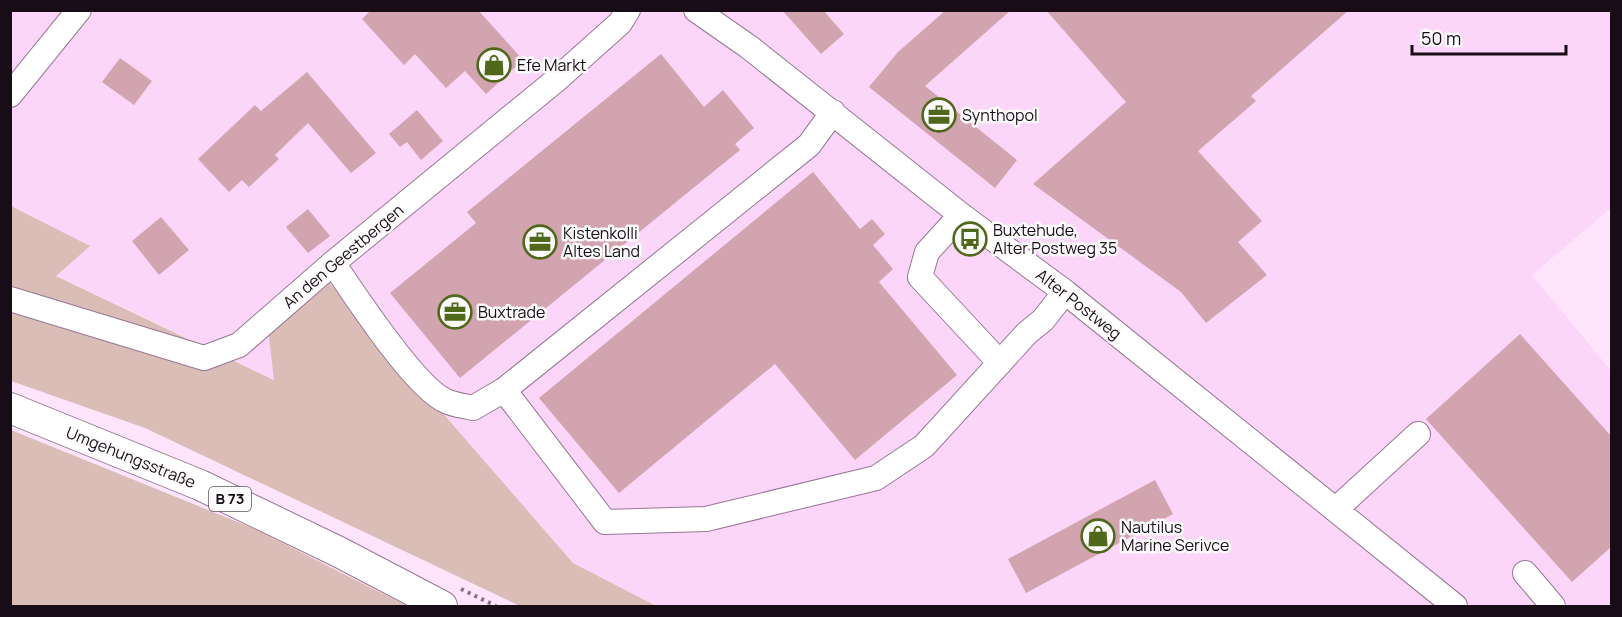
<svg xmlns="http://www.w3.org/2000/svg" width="1622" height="617" viewBox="0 0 1622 617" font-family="Manrope,sans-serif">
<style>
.built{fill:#fbd6f8}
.green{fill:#dabdb7}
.building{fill:#d1a4b0}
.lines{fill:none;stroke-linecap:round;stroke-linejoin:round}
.minor-casing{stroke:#957992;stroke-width:26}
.major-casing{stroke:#957992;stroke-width:32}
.path{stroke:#857383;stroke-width:4;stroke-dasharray:3 4.5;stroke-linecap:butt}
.minor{stroke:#fff;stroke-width:24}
.major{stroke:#fff;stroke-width:30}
.labels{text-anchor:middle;stroke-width:5;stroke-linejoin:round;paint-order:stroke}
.shield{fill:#fbfbfb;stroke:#5c545b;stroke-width:1.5}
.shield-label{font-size:15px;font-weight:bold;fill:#180d17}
.poi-label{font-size:16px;fill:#180d17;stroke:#fbfbfb;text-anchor:start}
.street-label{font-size:16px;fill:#180d17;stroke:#fbfbfb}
</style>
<rect width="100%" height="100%" fill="#fee5fb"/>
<path class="built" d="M10,11H1611V208L1532,275L1611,371V606H652L573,563L329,282L275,380L56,275L89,246L11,206Z"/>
<path class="green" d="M11,206L90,246L56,276L274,380L268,329L329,282L573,563L656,606H520L145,428L11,381Z
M11,430L255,529L407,606H11Z"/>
<path class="building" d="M371,10H478L523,60L486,94L465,71L446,88L415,54L404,65L362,19Z
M782,10H823L844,34L821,54Z
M946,10H1011L925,86L1017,160L995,188L869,87L898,52Z
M1046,10H1349L1251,96L1256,101L1198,151L1262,221L1238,242L1267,275L1206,323L1181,292L1033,184L1126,102Z
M661,54L704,107L723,90L754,128L735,144L740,150L460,378L390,293L476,223L467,212Z
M120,58L152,81L134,105L102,82Z
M307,72L376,153L351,173L308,123L275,155L279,159L249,187L242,180L229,192L198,159L255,105L261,111Z
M417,110L443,141L421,160L407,142L400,147L389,134Z
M813,172L860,229L872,219L885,234L873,245L893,269L879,282L957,375L855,460L775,364L619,493L539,398Z
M308,209L330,236L308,253L286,227Z
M161,217L189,250L159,275L132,241Z
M1520,334L1611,436V547L1572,582L1426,419Z
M1155,480L1173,514L1026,593L1008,559Z"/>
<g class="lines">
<defs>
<path id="minor" d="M696,10L749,47L961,215L1065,292L1455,606
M10,95L79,10
M961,215L927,252L920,277L1000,363
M333,263C354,294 415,388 446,401C454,405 465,406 473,408L504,390L809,145L833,112
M10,299L204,358L239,345L333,263L555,81L620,23L628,10
M504,390L605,522L706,519L876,478L924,446L1027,333L1043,320L1065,292
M1336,509L1418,434
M1525,573L1553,606"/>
<path id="major" d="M10,408L200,485L339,552L442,606"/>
</defs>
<use href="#minor" class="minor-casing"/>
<use href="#major" class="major-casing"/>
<path class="path" d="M461,589L496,606"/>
<use href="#minor" class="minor"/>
<use href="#major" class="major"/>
</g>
<defs>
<symbol id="shop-ring" viewBox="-11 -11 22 22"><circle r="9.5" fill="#fbfbfb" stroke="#4f681a" stroke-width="1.5"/><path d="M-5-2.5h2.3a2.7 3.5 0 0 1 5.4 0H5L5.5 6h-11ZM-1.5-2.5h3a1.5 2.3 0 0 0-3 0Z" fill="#4f681a"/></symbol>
<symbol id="office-ring" viewBox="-11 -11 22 22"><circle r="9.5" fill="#fbfbfb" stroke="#4f681a" stroke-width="1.5"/><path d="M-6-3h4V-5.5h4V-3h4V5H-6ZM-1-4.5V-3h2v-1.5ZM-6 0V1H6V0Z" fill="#4f681a"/></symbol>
<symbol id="bus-ring" viewBox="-11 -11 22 22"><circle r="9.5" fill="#fbfbfb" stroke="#4f681a" stroke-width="1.5"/><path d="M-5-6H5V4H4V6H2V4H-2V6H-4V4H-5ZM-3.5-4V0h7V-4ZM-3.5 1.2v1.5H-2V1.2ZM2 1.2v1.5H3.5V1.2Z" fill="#4f681a"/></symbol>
</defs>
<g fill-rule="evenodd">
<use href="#shop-ring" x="475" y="46" width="38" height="38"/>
<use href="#office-ring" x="920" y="96" width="38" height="38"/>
<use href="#bus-ring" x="951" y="220" width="38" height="38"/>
<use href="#office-ring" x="521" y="223" width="38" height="38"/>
<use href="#office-ring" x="436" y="293" width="38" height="38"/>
<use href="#shop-ring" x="1079" y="517" width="38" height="38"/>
</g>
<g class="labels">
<rect class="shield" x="209" y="487" width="42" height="24" rx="4.5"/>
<g class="shield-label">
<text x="230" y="504">B 73</text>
</g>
<g class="poi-label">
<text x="517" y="71">Efe Markt</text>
<text x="962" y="121">Synthopol</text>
<text x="993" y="236">Buxtehude,<tspan x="993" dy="18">Alter Postweg 35</tspan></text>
<text x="563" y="239">Kistenkolli<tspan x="563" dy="18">Altes Land</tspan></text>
<text x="478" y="318">Buxtrade</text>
<text x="1121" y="533">Nautilus<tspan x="1121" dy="18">Marine Serivce</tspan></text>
</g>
<g class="street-label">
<text transform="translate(343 256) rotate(-40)" y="6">An den Geestbergen</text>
<text transform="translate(1079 304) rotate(38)" y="6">Alter Postweg</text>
<text transform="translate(131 457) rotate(22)" y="6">Umgehungsstraße</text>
</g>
</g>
<rect width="1622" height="617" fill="none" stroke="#180d17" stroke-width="24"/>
<path d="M1412 45v9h154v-9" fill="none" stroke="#180d17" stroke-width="3"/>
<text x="1421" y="45" font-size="18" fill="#180d17" stroke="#fbfbfb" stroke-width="4.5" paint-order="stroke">50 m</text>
</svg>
